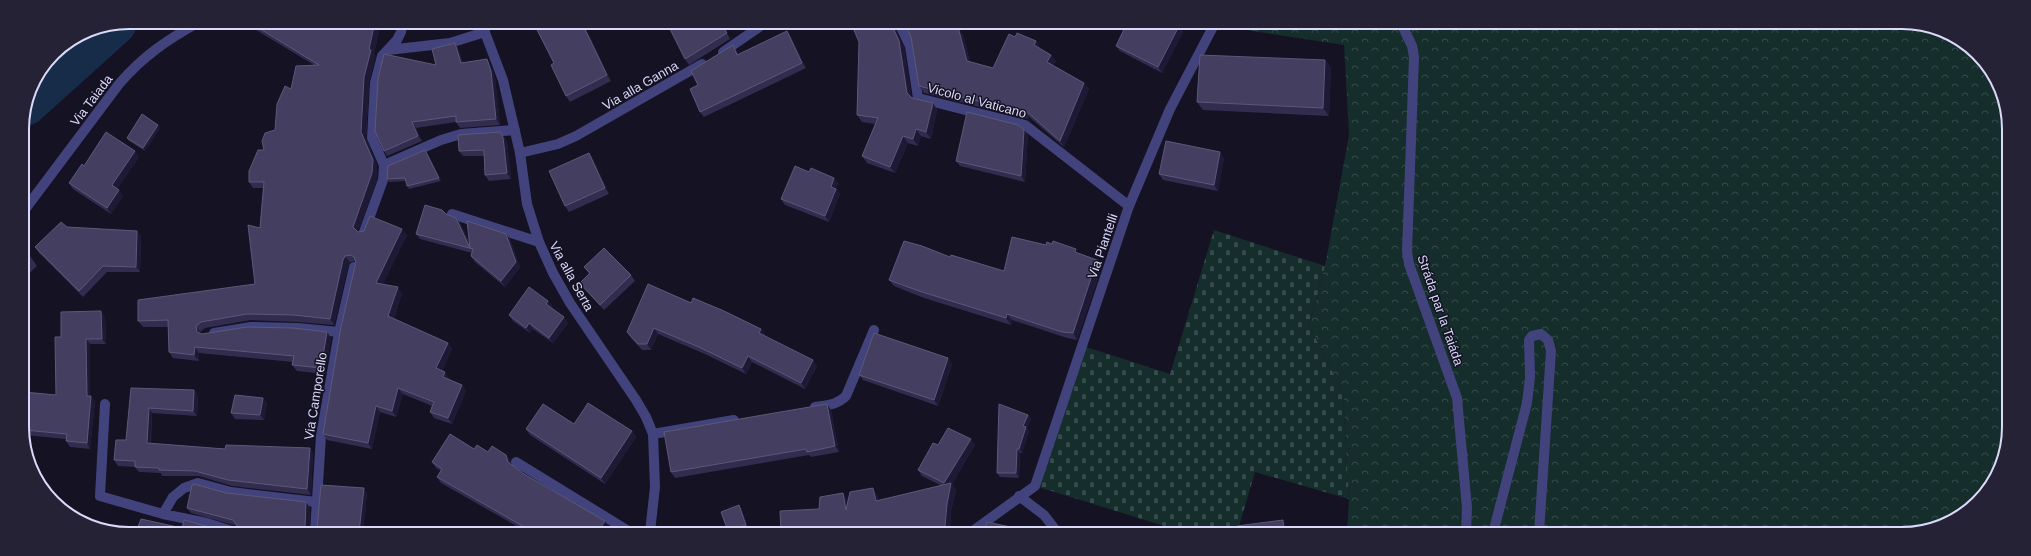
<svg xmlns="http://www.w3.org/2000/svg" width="2031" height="556" viewBox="0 0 2031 556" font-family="Arial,sans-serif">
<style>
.forest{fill:url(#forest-crowns)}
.cemetery{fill:url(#cemetery-stones)}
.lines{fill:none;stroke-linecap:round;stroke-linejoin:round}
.river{stroke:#162c49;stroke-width:41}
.service{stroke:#42437d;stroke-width:10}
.minor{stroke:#42437d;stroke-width:10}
.wall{fill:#322d4f}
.shaded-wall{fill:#1e1a36}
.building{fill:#443f61;stroke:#5c5879}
.labels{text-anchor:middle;stroke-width:3;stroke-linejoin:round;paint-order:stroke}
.street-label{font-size:13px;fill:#dbd9fa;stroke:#141223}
.rim{fill:none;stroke:#dbd9fa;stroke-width:2}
</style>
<defs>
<pattern id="forest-crowns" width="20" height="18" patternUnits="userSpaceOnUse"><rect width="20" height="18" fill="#152d2b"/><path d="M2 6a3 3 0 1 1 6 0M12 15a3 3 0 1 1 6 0" fill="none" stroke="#364b4b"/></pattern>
<pattern id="cemetery-stones" width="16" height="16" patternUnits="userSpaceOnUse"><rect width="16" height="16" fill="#152d2b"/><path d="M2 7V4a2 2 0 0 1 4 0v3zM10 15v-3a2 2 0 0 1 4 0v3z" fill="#364b4b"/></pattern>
</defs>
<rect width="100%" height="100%" fill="#141223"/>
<path class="forest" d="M1250,23L1923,24L1978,53L2007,108V448L1995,481L1973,508L1943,526L1909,534L1347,533L1349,499L1343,393L1309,325L1325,266L1349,135L1344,45L1246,30Z"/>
<path class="cemetery" d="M1214,230L1325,266L1309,325L1343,393L1349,499L1255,472L1237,533H1187L1035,486L1083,346L1170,374Z"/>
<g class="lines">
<path class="river" d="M26,105L116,24"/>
<path class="service" d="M899,23L910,46L918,98L1025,125L1129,206
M452,214L539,242
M214,333L251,327L298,328L339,332
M105,404L100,496L163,514L173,497L184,488L198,483L231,492L316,502
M815,407C827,405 837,405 846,396L874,330
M653,434L734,420
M516,462L630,532
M163,514L207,523L235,532"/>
<path class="minor" d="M481,22L503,80L520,153L527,204L539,242L553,273L570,303L636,400L646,417L653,434L655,487L650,532
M1401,23L1412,46L1414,57L1407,251L1409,264L1457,398L1467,508L1466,533
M388,50L450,43L485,32
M723,52L765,23
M520,153L558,144L576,136L702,64
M384,165L441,140L461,134L515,130
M23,212L119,84C143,56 167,40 199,22
M364,232L383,180L384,165L372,138L375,83L382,56L397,40L401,32L403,22
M1019,496L1044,515L1058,533
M315,532L321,436L339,332L354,267
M970,533L1035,486L1129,206L1170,109L1215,23
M1493,533L1527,403L1530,377L1529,340L1532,336L1541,334L1548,340L1551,351L1539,533"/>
</g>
<path class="wall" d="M248,22H294L303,28L302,22H381L374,54L375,56L369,83L366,138L377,166V179L358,232L407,235L383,284L402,293L394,319L448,343L452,349L442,371L449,378L448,379L462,385L466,391L452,424L434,418L430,412L432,406L403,394L396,417L380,412L372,449L327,440L323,434L356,262L355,261L350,262L348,266L334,325L298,322L251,320L205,328L200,332V334H202L327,332L331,338L325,374L297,371L292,365L293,362L199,353V361L173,358L169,352L168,327H143L138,321L255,284L263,188H253L249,182L264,150L275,130L291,89L314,65L251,27Z
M533,22L583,23L611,81L570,102L566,96L554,63Z
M722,23L730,39L689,65L685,59Z
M893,23L904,48L911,97L933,103L937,110L931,139L921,136L918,146L908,143L895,173L867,163L862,156L875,124L862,122L857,115L859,42Z
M949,25L963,34L970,62L993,68L1015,37L1036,41L1040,48V49L1051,55L1056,61L1053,66L1084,83L1089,89L1064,147L1028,116V119L924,93L919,86L911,37Z
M1179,26L1183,32L1162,73L1120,51L1116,46Z
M791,37L806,68L704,117L700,112L698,85L736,50L738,54Z
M455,43L458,48L463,63L490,65L495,77L500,125L460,128L456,122L416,128L422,141L387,156L384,151L436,65Z
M1325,60L1331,68L1329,116L1203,110L1197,102Z
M160,128L145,151L129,141L127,138Z
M1024,130L1028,135L1025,182L960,166L956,161Z
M504,137L507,143L511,179L489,181L485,175L484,156H463L459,151Z
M425,150L427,153L441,181L409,189L407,186L406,181L389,182L387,179Z
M589,153L593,159L609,194L569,212L565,206Z
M139,157L117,189L123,196L111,214L73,189L69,183L84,166Z
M1224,158L1218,191L1163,180L1159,174Z
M809,172L834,178L838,183L836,189L840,194L829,222L785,205L781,199Z
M446,214L460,223L470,244L506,234L510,239L520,267L505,287L475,262L471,256L472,253L420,239L416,234Z
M67,227L141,236L140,272H107L83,297L39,253L35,247Z
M23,249L30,256L37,266L23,279Z
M1079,254L1102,266L1077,340L1067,338L1012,320L1011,325L924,298L894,286L889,280L950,257L1004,271Z
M584,267L631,275L635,281L604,310L584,289L580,283L589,274Z
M648,284L765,334L764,336L817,366L805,389L752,362L746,374L705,354L658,334L651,350H642L631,338L627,332Z
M548,301L552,306L551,308L564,317L568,323L553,343L533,329L530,333L513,321L509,315Z
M105,317L106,344H90V396L95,401L90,449L70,447L66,441V439L24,435V392L56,395L61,337Z
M952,364L938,406L863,380L859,375Z
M131,388L194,390L198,396L197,416L152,413L151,443L225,449L310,448L313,453L311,495L232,486L199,476H162L161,473L139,472L135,467L118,466L114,460L126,440Z
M263,398L267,403L264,420L235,419L231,413Z
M831,410L839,452L811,457L809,455L675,478L671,472Z
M1028,415L1031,419L1027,428L1029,431L1022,453H1020L1019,478L1000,477L997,473Z
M574,424L632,431L636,437L605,484L530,435L526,429Z
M975,445L952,484L956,490L951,511L950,527L963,532L975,533L781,532L819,509L843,493L848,501L877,495L879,500L942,486L922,476L918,470Z
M488,452L506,455L510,460L511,465L524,474L609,527L606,532H527L441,483L437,477L441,471L436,468L432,462Z
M226,493L306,502L310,508L309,532H233H235L237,529V526L191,513L187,508Z
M367,493L363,532H319L317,529Z
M739,505L741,508L748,528L735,533H729L728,531Z"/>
<path class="shaded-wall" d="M375,22H381L374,54L375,56L369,83L366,138L377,166V179L358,233L353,227L361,132L364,77L369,49Z
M582,23H583L611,81L607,75Z
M891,23H893L904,48L912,99L907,93Z
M943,23H949L947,30L943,24Z
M1179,26L1183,32L1162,73L1158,67Z
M958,27L963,34L971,68L967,61Z
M787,31L791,37L806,68L802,63Z
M1036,41L1040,48L1038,52L1034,45Z
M455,43L458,48L465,68L461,63Z
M1051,55L1056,61L1052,69L1047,62Z
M487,59L490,65L495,77L500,125L496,119Z
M1325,60L1331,68L1329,116L1323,108Z
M1084,83L1089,89L1064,147L1060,141Z
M933,103L937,110L931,139L926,132Z
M1024,109L1028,116V119L1024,113Z
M412,122L416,128L422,141L418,136Z
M158,125L160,128L145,151L143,148Z
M916,129L921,136L918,146L913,139Z
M1024,130L1028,135L1025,182L1021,176Z
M500,132L507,143L511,179L507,173Z
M903,136L908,143L895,173L890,167Z
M425,150L427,153L441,181L439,178Z
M135,151L139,157L116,191L112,185Z
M1220,152L1224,158L1218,191L1214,185Z
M589,153L593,159L609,194L605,188Z
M834,178L838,183L836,189L840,194L829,222L825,216L831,187Z
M119,190L123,196L111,214L107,208Z
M456,218L460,223L472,249L471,248Z
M402,229L407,235L381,289L376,283Z
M137,231L141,236L140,272L136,267Z
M506,234L510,239L520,267L505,287L501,281Z
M345,256L350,262L348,266L334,325L330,319L343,260Z
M1097,260L1102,266L1077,340L1073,333Z
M398,287L402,293L393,322L388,316Z
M548,301L552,306L550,310L546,304Z
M101,311L105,317L106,344L102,339Z
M1007,314L1012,320L1011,325L1006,318Z
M564,317L568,323L553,343L549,338Z
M529,323L533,329L530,333L526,328Z
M196,326L200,332L201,338L197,332Z
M654,328L658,334L651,350L647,344Z
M761,329L765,334L763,339L759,333Z
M327,332L331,338L325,374L321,368Z
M86,339L90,344V401L87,396Z
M448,343L452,349L441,374L436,368Z
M195,347L199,353V361L194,355Z
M748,356L752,362L746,374L742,368Z
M948,358L952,364L938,406L934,400Z
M813,360L817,366L805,389L801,383Z
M445,372L449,378L447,383L443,377Z
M462,385L466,391L452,424L448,418Z
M398,388L403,394L396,417L392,411Z
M194,390L198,396L197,416L193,411Z
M91,396L95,401L90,449L87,443Z
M263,398L267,403L264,420L260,415Z
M827,404L831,410L839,452L835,446Z
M376,406L380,412L372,449L368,443Z
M149,408L152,413L150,448L147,443Z
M1028,415L1031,419L1027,428L1029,431L1022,453L1019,449L1023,426Z
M632,431L636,437L605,484L601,478Z
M971,439L975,445L952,484L956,490L951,511L949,533L945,526L948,489L944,483Z
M310,448L313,453L311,495L307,489Z
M1017,449L1020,453L1019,478L1016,473Z
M506,455L510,460L512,468L508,462Z
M364,488L367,493L363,532H359Z
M873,488L877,495L881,507L876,501Z
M843,493L848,500L851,516L846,510Z
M306,502L310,508L309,532H308L305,528Z
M739,505L741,508L748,528L746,525Z
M1283,520L1288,529L1289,533H1284Z
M605,521L609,527L606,532H598Z
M281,527L284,532H280Z
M537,529L540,532H535Z"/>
<path class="building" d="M249,22H294L303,28L302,22H375L369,49L371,50L364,77L361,132L373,160L372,173L353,227L358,232L364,231L370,216L402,229L376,283L398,287L388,316L448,343L436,368L445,372L443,377L462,385L448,418L430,412L434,402L398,388L392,411L376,406L368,443L323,434L341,327L356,262L354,257L351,255L345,256L343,260L330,319L294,315L247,314L201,322L196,326L197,332L202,334L247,327L293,328L327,332L321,368L292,365L294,356L195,347L194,355L169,352L168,320L138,321V300L255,284L248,225L260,228L264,182H249V171L258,150H264L262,141L265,133L275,130L277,104L285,86L291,89L296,66L319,65Z
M533,22L582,23L607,75L566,96L551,65L554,63Z
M667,23H721L727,33L685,59Z
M851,23H891L899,41L907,93L912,98L933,103L926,132L916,129L913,139L903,136L890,167L862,156L878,118L857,115L859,42Z
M905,23H943V24L958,27L967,61L993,68L1009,34L1015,37L1017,33L1036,41L1034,45L1051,55L1047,62L1084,83L1060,141L1024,109V113L919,86L911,37Z
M1127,23H1174L1179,26L1158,67L1116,46Z
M787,31L802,63L700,112L690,89L698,85L691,71L733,45L737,55Z
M455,43L461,63L487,59L491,71L496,119L456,122V116L412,122L418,136L384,151L375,131L378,79L384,54L436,65L432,49Z
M1200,55L1325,60L1323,108L1197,102Z
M967,112L1018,125L1024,130L1021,176L956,161Z
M142,114L158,125L143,148L127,138Z
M106,132L135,151L112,185L119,190L107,208L69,183L82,164L84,166Z
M500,132L503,137L507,173L485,175L484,150L459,151L458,135Z
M1166,141L1220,152L1214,185L1159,174Z
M425,150L439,178L407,186L405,178L387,179L388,166Z
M589,153L605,188L565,206L549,171Z
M795,166L809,172L811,168L834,178L831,187L836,189L825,216L781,199Z
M425,205L442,210L446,214L456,218L470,248L467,221L506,234L516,262L501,281L471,256L473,249L416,234Z
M61,222L67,227L137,231L136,267L103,266L79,291L35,247Z
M1012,237L1046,245L1047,242L1052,244L1053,241L1076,249L1075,252L1097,260L1073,333L1062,332L1007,314L1006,318L919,291L889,280L904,241L922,246L950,257L951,255L1004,271Z
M604,248L631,275L600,305L580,283L590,273L584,267Z
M23,249L30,256L23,263Z
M648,284L691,303L693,298L724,311L761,329L759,333L813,360L801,383L748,356L742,368L701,348L654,328L647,344H638L627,332Z
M529,287L548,301L546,304L564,317L549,338L529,323L526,328L509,315Z
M101,311L102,339H86L87,396H91L87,443L66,441L67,434L24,430V392L56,395L55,337H61V312Z
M874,333L948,358L934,400L859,375Z
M131,388L194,390L193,411L149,408L147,443L225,449L226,445L310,448L307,489L228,480L195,471L159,470V468L135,467V461L114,460L116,440H126Z
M235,395L263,398L260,415L231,413Z
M588,403L632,431L601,478L526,429L543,404L574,424Z
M827,404L835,446L807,452L806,449L671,472L664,432Z
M999,404L1028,415L1023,426L1026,427L1019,449H1017L1016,473H997Z
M948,428L971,439L944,483L918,470L933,443L938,445Z
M450,434L474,449L477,445L488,452L492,446L506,455L508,462L524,474L605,521L598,532H543L537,529L535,532H533L437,477L442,469L432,462Z
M951,483L947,504L945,526L960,530L963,532H969L975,533H776V531L781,532L780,511L819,509L820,497L843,493L846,510L850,492L873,488L876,501Z
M194,484L226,493L306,502L305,528L281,527L280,532H233H235L237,529V525L233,520L187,508L192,485Z
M321,485L364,488L359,532H321V529H317Z
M739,505L746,525L728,531L721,512Z
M141,519L182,528L184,520L227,532H136Z
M1283,520L1284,533H1238L1237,526Z
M987,522L1039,533H985Z"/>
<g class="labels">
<g class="street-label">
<text transform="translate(640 85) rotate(-30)" y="5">Via alla Ganna</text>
<text transform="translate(91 100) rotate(-53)" y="5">Via Taiada</text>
<text transform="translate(977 100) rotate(15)" y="5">Vicolo al Vaticano</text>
<text transform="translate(1102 246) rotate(-71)" y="5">Via Piantelli</text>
<text transform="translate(572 276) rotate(61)" y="5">Via alla Serta</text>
<text transform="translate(1441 310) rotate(71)" y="5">Stráda par la Taiáda</text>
<text transform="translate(315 396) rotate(-81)" y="5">Via Camporello</text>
</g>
</g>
<path d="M0 0H2031V556H0ZM129 29H1902A100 100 0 0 1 2002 129V427A100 100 0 0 1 1902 527H129A100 100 0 0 1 29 427V129A100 100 0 0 1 129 29Z" fill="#242234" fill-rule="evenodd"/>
<path class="rim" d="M129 29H1902A100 100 0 0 1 2002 129V427A100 100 0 0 1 1902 527H129A100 100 0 0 1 29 427V129A100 100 0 0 1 129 29Z"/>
</svg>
